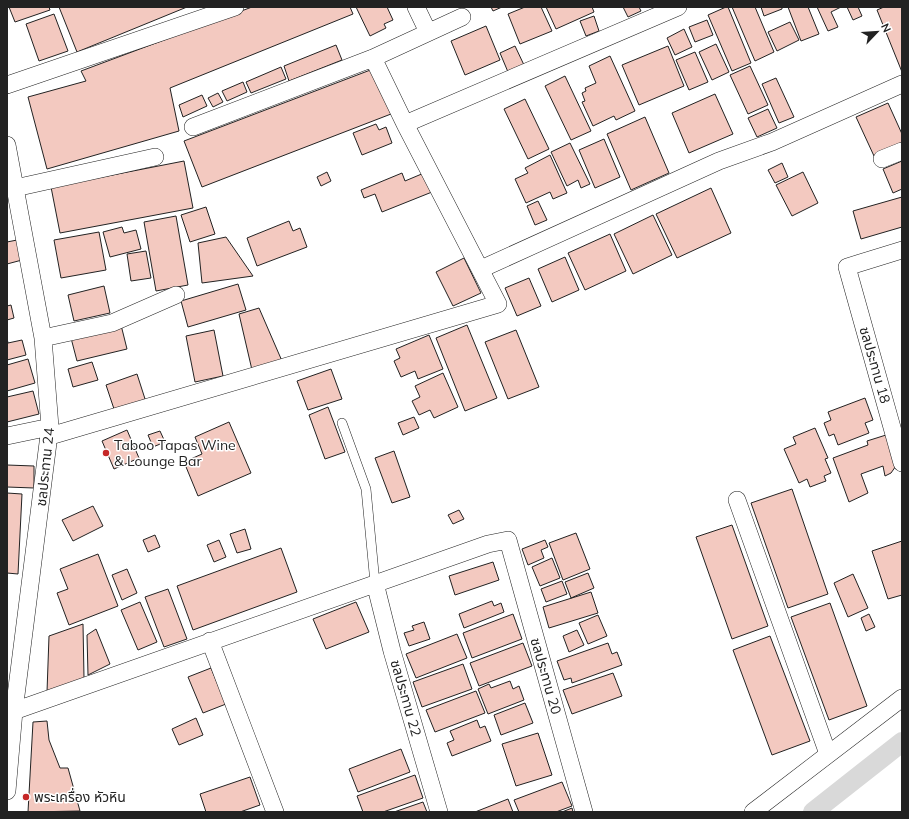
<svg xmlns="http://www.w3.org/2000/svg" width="909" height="819" viewBox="0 0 909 819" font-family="Mulish,'Noto Sans Thai',sans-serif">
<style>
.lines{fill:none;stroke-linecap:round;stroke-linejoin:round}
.canal{stroke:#d9d9d9;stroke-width:20}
.building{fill:#f3c9c0;stroke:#222}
.lane-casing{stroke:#222;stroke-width:10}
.street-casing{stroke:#222;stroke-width:18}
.lane{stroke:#fff;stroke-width:9}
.street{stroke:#fff;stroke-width:17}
.poi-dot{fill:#c62828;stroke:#fff;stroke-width:1.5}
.labels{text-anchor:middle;stroke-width:3;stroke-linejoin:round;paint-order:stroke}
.street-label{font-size:14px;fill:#222;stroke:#fff}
.poi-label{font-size:14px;fill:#222;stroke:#fff;text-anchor:start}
</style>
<rect width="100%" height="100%" fill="#fff"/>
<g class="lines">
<path class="canal" d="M813,812L902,742"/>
</g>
<path class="building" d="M9,7H49L50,10L15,22Z
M59,7H187L77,52Z
M252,7H350L353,14L170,88L179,131L47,169L28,97L86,81L81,71Z
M356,7H387L393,20L384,24L386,28L370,36Z
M491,7H502L493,11Z
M525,7H541L552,31L520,44L508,14Z
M546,7H592L594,12L556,29Z
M623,7H639L641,11L628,17Z
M726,7H728L751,63L732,71L708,15Z
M732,7H755L774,52L755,61Z
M761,7H782V9L764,16Z
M788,7H808L819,34L801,41Z
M817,7H841L831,12L838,27L828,31Z
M847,7H858L862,16L853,20Z
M884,7H902V72L877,10Z
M54,14L68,51L39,61L26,24Z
M594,16L599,31L586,36L580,21Z
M707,20L713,35L695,42L689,27Z
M790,22L799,40L777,51L768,32Z
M486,26L500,60L465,75L451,41Z
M684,29L692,47L675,55L667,38Z
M716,44L729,72L712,80L699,52Z
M336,45L342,60L289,81L284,66Z
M515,46L524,65L508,72L500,53Z
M668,46L684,86L639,105L622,65Z
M695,52L708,82L689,90L676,60Z
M610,56L635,111L616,120L614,116L593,126L582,102L585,101L582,93L586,91L585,88L596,83L589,66Z
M750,66L768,105L748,114L730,75Z
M281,67L286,79L251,93L246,82Z
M373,69L391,114L202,187L184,141Z
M565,76L591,131L571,140L545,86Z
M776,78L794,117L779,123L762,84Z
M243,82L247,92L227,101L222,91Z
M218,93L223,102L213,107L208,98Z
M715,94L733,134L689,153L672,113Z
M202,95L207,106L183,117L179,105Z
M525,99L549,149L528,159L504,109Z
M888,103L902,134V144L874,156L856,117Z
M768,109L777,128L757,137L748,118Z
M645,117L669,173L631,190L607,134Z
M376,124L379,130L386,127L392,143L362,155L353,133Z
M604,139L620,177L595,188L579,150Z
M570,143L590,184L581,188L578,180L567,186L551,152Z
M550,155L567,193L553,199L550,192L526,203L515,179L528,173L525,168Z
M184,161L193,208L60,233L51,187Z
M902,161V189L893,193L883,169Z
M782,163L788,177L775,183L768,170Z
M327,172L331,181L321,186L317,177Z
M803,172L818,203L792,216L776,185Z
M402,173L405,181L424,173L432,192L382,212L375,194L364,198L361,190Z
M711,188L731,233L677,258L656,214Z
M902,197V227L861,239L853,211Z
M538,201L547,220L535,225L527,206Z
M206,207L215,234L190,242L181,215Z
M653,215L672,255L633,274L614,234Z
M176,216L188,285L156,291L144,222Z
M289,221L293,231L300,228L307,247L257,266L247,238Z
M122,227L124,233L136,230L141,249L110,257L103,232Z
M99,232L106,270L61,278L54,240Z
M610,234L626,271L585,290L568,253Z
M226,237L253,276L202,283L198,243Z
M17,240L22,260L7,264V242Z
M146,251L151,278L131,281L127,254Z
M565,257L579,290L552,302L538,269Z
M464,258L481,293L453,306L436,272Z
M529,278L541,306L517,316L505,288Z
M238,284L246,310L188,327L181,301Z
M104,286L110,313L74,321L68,295Z
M11,305L14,318L7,320V306Z
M259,308L282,361L252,370L239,314Z
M121,325L127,349L77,361L71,338Z
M467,325L497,398L465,411L436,338Z
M214,330L223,376L195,382L186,336Z
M516,330L539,387L508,399L485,342Z
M429,335L443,369L418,379L415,371L401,377L394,361L400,358L396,349Z
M7,338L8,343L22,340L26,355L7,360Z
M28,359L35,383L7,391V365Z
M92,362L98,380L73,387L68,369Z
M331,369L342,399L308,410L297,381Z
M443,373L458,407L434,418L430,410L419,415L412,401L420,397L415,386Z
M137,374L146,402L115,412L106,385Z
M33,391L39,414L7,422V397Z
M865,398L873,420L865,423L869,433L838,445L834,434L829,436L824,423L831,420L828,412Z
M328,407L345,452L325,459L309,415Z
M414,417L419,428L403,435L398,423Z
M229,422L251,473L198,496L184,462L202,454L195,437Z
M815,428L828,458L825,459L831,473L824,476L826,481L810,487L807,479L799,483L784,449L796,444L793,437Z
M127,430L139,458L114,469L102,441Z
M160,431L165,442L153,447L148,435Z
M886,435L898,463L891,473L885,476L883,466L861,474L868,493L849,502L833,458L868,445L867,441Z
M394,451L410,497L392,503L375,458Z
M7,465L34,466V488L7,487Z
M792,489L828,594L788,608L751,503Z
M7,493L22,494L18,574L7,573Z
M93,506L103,526L73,541L62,520Z
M459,510L464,519L453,524L448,515Z
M732,525L768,626L732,639L696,537Z
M245,529L251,549L237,553L230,534Z
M576,533L590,569L563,580L549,543Z
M155,535L160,547L148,552L143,540Z
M219,540L226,557L214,562L207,545Z
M545,540L548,547L541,550L544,558L528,565L522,549Z
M902,541V595L888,599L872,551Z
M281,548L297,592L193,630L177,586Z
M98,554L118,606L69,625L57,593L68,589L60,569Z
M552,558L560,578L540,586L532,567Z
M493,562L499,580L455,595L449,576Z
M127,569L137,593L122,600L112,575Z
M588,573L594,588L571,598L565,582Z
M853,574L868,608L848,617L834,583Z
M562,581L567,594L546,602L541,589Z
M168,589L187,639L164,647L145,597Z
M591,592L598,613L549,628L543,607Z
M492,601L494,606L501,603L504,612L464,628L459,614Z
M140,602L157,642L138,650L121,610Z
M356,602L369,632L326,649L313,619Z
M830,603L867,706L829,720L791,617Z
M513,614L522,639L472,658L463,633Z
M869,614L875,627L866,631L861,618Z
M598,615L607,636L588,644L579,623Z
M424,622L430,639L409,646L404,633L414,630L412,626Z
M83,624L84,678L47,692L49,636Z
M96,629L110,664L88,675L87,635Z
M577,630L584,645L569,652L563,636Z
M457,634L467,658L416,678L406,654Z
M770,636L810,741L772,755L733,650Z
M523,643L532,666L479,686L470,663Z
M608,643L612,654L617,652L622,665L572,683L571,678L564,680L557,661Z
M463,664L472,689L422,707L413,682Z
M211,668L226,704L203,713L188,677Z
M613,673L622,696L572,714L563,690Z
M510,681L513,689L519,686L524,700L488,714L478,689L489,684L491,688Z
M476,691L485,713L435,732L426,710Z
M525,703L533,723L501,735L494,715Z
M196,718L203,735L179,745L172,729Z
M477,720L480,728L485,726L491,741L452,756L447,743L454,740L450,731Z
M47,721L49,740L60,768H68L80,811L28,812L33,722Z
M538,733L552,775L516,786L502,744Z
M401,749L410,772L358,792L349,769Z
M415,775L423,798L383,812H363L357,796Z
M250,777L260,805L240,812H206L200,794Z
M562,782L572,806L556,812H519L514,800Z
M508,799L513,812H475Z
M423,802L427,812H394Z
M572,808L573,812H562Z"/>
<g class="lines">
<defs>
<path id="lane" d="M342,423L366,489L375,583"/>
<path id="street" d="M416,7L428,32
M373,58L405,124
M7,85L235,7
M193,127L373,58L462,17
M7,145L43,338L50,427L14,711L7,791
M882,159L902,151
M15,188L155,157
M902,250L847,267L902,463
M481,269L719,161L772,142L902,84
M43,338L112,323L176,295
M7,436L50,427
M50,436L498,304L405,124L678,7
M737,500L828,754
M375,583L392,651L439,812
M210,641L275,812
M7,710L14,711L488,544L508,540L584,812
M753,812L902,698"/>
</defs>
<use href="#lane" class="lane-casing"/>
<use href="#street" class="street-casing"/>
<use href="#lane" class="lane"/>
<use href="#street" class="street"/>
</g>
<g class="poi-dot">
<circle cx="106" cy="453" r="4"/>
<circle cx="26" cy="797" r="4"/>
</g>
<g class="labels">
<g class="street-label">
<text transform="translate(875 365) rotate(74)" y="5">ชลประทาน 18</text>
<text transform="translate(45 467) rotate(-84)" y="5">ชลประทาน 24</text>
<text transform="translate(546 676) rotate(74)" y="5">ชลประทาน 20</text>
<text transform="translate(406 698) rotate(74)" y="5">ชลประทาน 22</text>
</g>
<g class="poi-label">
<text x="114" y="450">Taboo Tapas Wine<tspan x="114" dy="16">&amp; Lounge Bar</tspan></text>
<text x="34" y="802">พระเครื่อง หัวหิน</text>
</g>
</g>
<rect width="909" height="819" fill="none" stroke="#222222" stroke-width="16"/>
<g transform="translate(877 32) rotate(65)" stroke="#ffffff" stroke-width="3" paint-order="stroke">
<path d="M0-3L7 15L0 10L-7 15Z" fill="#222222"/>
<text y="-6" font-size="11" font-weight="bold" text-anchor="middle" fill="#222222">N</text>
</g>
</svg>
